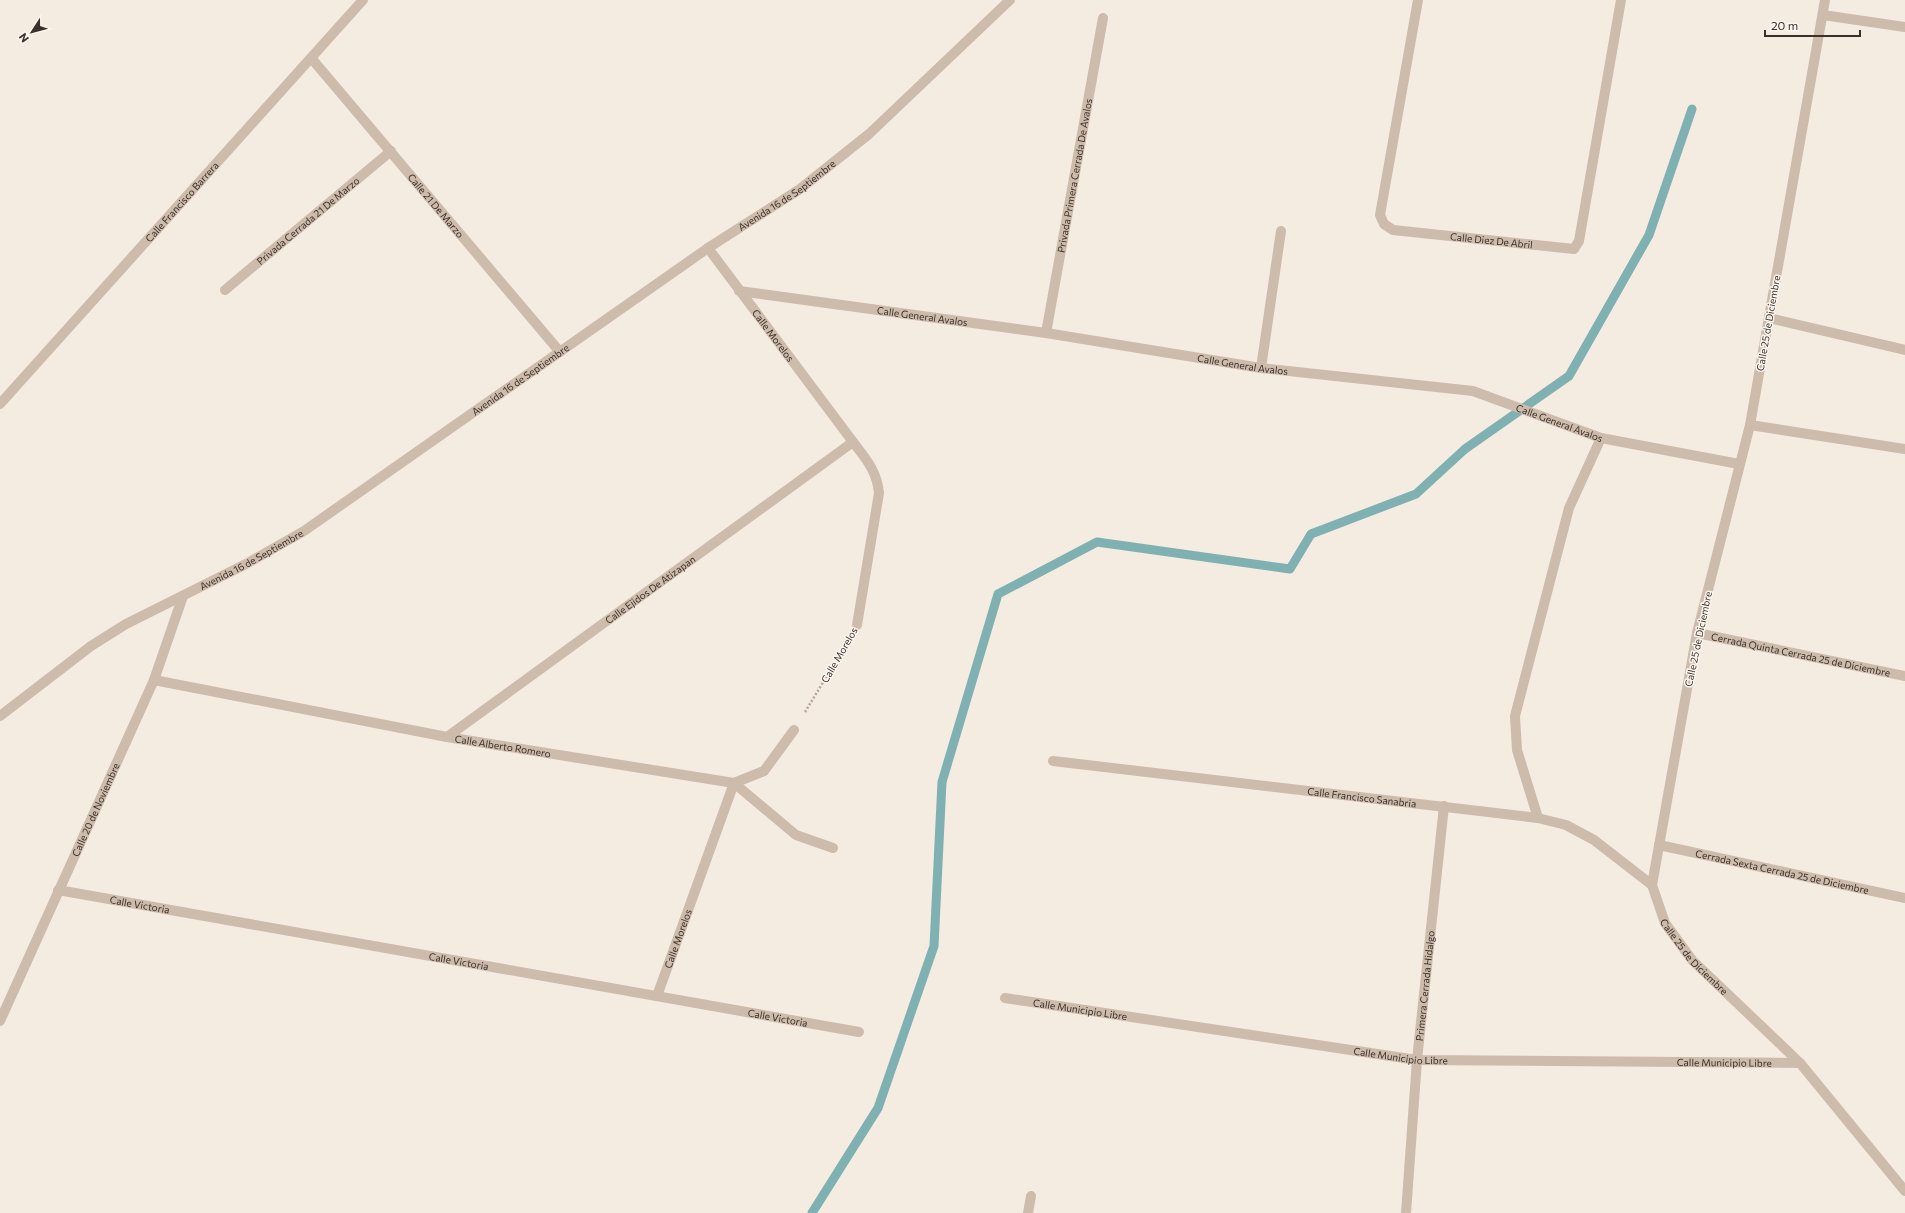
<svg xmlns="http://www.w3.org/2000/svg" width="1905" height="1213" viewBox="0 0 1905 1213" font-family="Commissioner,sans-serif">
<style>
.lines{fill:none;stroke-linecap:round;stroke-linejoin:round}
.stream{stroke:#7fb0b2;stroke-width:9}
.path{stroke:#b9a596;stroke-width:2.5;stroke-dasharray:2 2;stroke-linecap:butt}
.street{stroke:#cdbbac;stroke-width:10}
.labels{text-anchor:middle;stroke-width:3;stroke-linejoin:round;paint-order:stroke}
.street-label{font-size:10px;fill:#3b302b;stroke:#fbf5ee}
</style>
<rect width="100%" height="100%" fill="#f4ebe1"/>
<g class="lines">
<path class="stream" d="M812,1213L878,1108L934,946L942,782L998,594L1097,542L1290,569L1311,534L1416,494L1465,449L1569,376L1649,235L1692,109"/>
<path class="path" d="M805,712L847,643"/>
<g class="street">
<path id="s1" d="M1418,0L1380,215L1384,224L1393,230L1574,249L1579,241L1621,0"/>
<path id="s2" d="M1825,0L1750,425L1697,633L1652,885L1665,923L1692,960L1800,1063L1905,1191"/>
<path d="M1823,15L1905,27"/>
<path id="s3" d="M312,59L560,352"/>
<path id="s4" d="M708,248L853,442C866,459 877,471 879,493L857,625"/>
<path id="s5" d="M225,290L391,151"/>
<path id="s6" d="M739,291L1046,333L1261,368L1473,391L1601,438L1739,464"/>
<path d="M1769,318L1905,350"/>
<path id="s7" d="M1046,333L1103,18"/>
<path d="M1261,368L1281,231"/>
<path id="s8" d="M0,404L363,0"/>
<path d="M1750,425L1905,449"/>
<path id="s9" d="M1697,633L1905,676"/>
<path id="s10" d="M154,680L447,737L734,783L796,835L833,848"/>
<path id="s11" d="M0,716L91,646L126,624L246,564L304,531L708,248L800,189L869,134L1010,0"/>
<path id="s12" d="M447,737L853,442"/>
<path id="s13" d="M1053,761L1538,818L1566,825L1594,840L1652,885"/>
<path d="M1538,818L1517,750L1515,716L1569,508L1601,438"/>
<path id="s14" d="M1659,845L1905,898"/>
<path id="s15" d="M58,890L859,1032"/>
<path id="s16" d="M657,996L734,783L764,771L794,730"/>
<path id="s17" d="M1005,998L1417,1060L1800,1063"/>
<path id="s18" d="M0,1021L154,680L183,596"/>
<path d="M1028,1213L1031,1196"/>
<path id="s19" d="M1406,1213L1417,1060L1444,806"/>
</g>
</g>
<g class="labels">
<g class="street-label">
<text dy="4" stroke="none"><textPath href="#s7" startOffset="160">Privada Primera Cerrada De Avalos</textPath></text>
<text dy="4" stroke="none"><textPath href="#s11" startOffset="945">Avenida 16 de Septiembre</textPath></text>
<text dy="4" stroke="none"><textPath href="#s8" startOffset="272">Calle Francisco Barrera</textPath></text>
<text dy="4" stroke="none"><textPath href="#s3" startOffset="192">Calle 21 De Marzo</textPath></text>
<text dy="4" stroke="none"><textPath href="#s5" startOffset="108">Privada Cerrada 21 De Marzo</textPath></text>
<text dy="4" stroke="none"><textPath href="#s1" startOffset="338">Calle Diez De Abril</textPath></text>
<text dy="4" stroke="none"><textPath href="#s6" startOffset="185">Calle General Avalos</textPath></text>
<text transform="translate(1768 323) rotate(-80)" y="4">Calle 25 de Diciembre</text>
<text dy="4" stroke="none"><textPath href="#s4" startOffset="109">Calle Morelos</textPath></text>
<text dy="4" stroke="none"><textPath href="#s6" startOffset="509">Calle General Avalos</textPath></text>
<text dy="4" stroke="none"><textPath href="#s11" startOffset="621">Avenida 16 de Septiembre</textPath></text>
<text dy="4" stroke="none"><textPath href="#s6" startOffset="833">Calle General Avalos</textPath></text>
<text dy="4" stroke="none"><textPath href="#s11" startOffset="297">Avenida 16 de Septiembre</textPath></text>
<text dy="4" stroke="none"><textPath href="#s12" startOffset="251">Calle Ejidos De Atizapan</textPath></text>
<text transform="translate(1698 639) rotate(-78)" y="4">Calle 25 de Diciembre</text>
<text dy="4" stroke="none"><textPath href="#s9" startOffset="106">Cerrada Quinta Cerrada 25 de Diciembre</textPath></text>
<text transform="translate(839 655) rotate(-60)" y="4">Calle Morelos</text>
<text dy="4" stroke="none"><textPath href="#s10" startOffset="355">Calle Alberto Romero</textPath></text>
<text dy="4" stroke="none"><textPath href="#s13" startOffset="311">Calle Francisco Sanabria</textPath></text>
<text dy="4" stroke="none"><textPath href="#s18" startOffset="232">Calle 20 de Noviembre</textPath></text>
<text dy="4" stroke="none"><textPath href="#s14" startOffset="126">Cerrada Sexta Cerrada 25 de Diciembre</textPath></text>
<text dy="4" stroke="none"><textPath href="#s15" startOffset="83">Calle Victoria</textPath></text>
<text dy="4" stroke="none"><textPath href="#s16" startOffset="61">Calle Morelos</textPath></text>
<text dy="4" stroke="none"><textPath href="#s2" startOffset="987">Calle 25 de Diciembre</textPath></text>
<text dy="4" stroke="none"><textPath href="#s15" startOffset="407">Calle Victoria</textPath></text>
<text dy="4" stroke="none"><textPath href="#s19" startOffset="228">Primera Cerrada Hidalgo</textPath></text>
<text dy="4" stroke="none"><textPath href="#s17" startOffset="76">Calle Municipio Libre</textPath></text>
<text dy="4" stroke="none"><textPath href="#s15" startOffset="731">Calle Victoria</textPath></text>
<text dy="4" stroke="none"><textPath href="#s17" startOffset="400">Calle Municipio Libre</textPath></text>
<text dy="4" stroke="none"><textPath href="#s17" startOffset="724">Calle Municipio Libre</textPath></text>
</g>
</g>
<g transform="translate(32 32) rotate(234)" stroke="#fbf5ee" stroke-width="3" paint-order="stroke">
<path d="M0-3L7 15L0 10L-7 15Z" fill="#3b302b"/>
<text y="-6" font-size="11" font-weight="bold" text-anchor="middle" fill="#3b302b">N</text>
</g>
<path d="M1765 30v6h95v-6" fill="none" stroke="#3b302b" stroke-width="2"/>
<text x="1771" y="30" font-size="12" fill="#3b302b" stroke="#fbf5ee" stroke-width="3" paint-order="stroke">20 m</text>
</svg>
